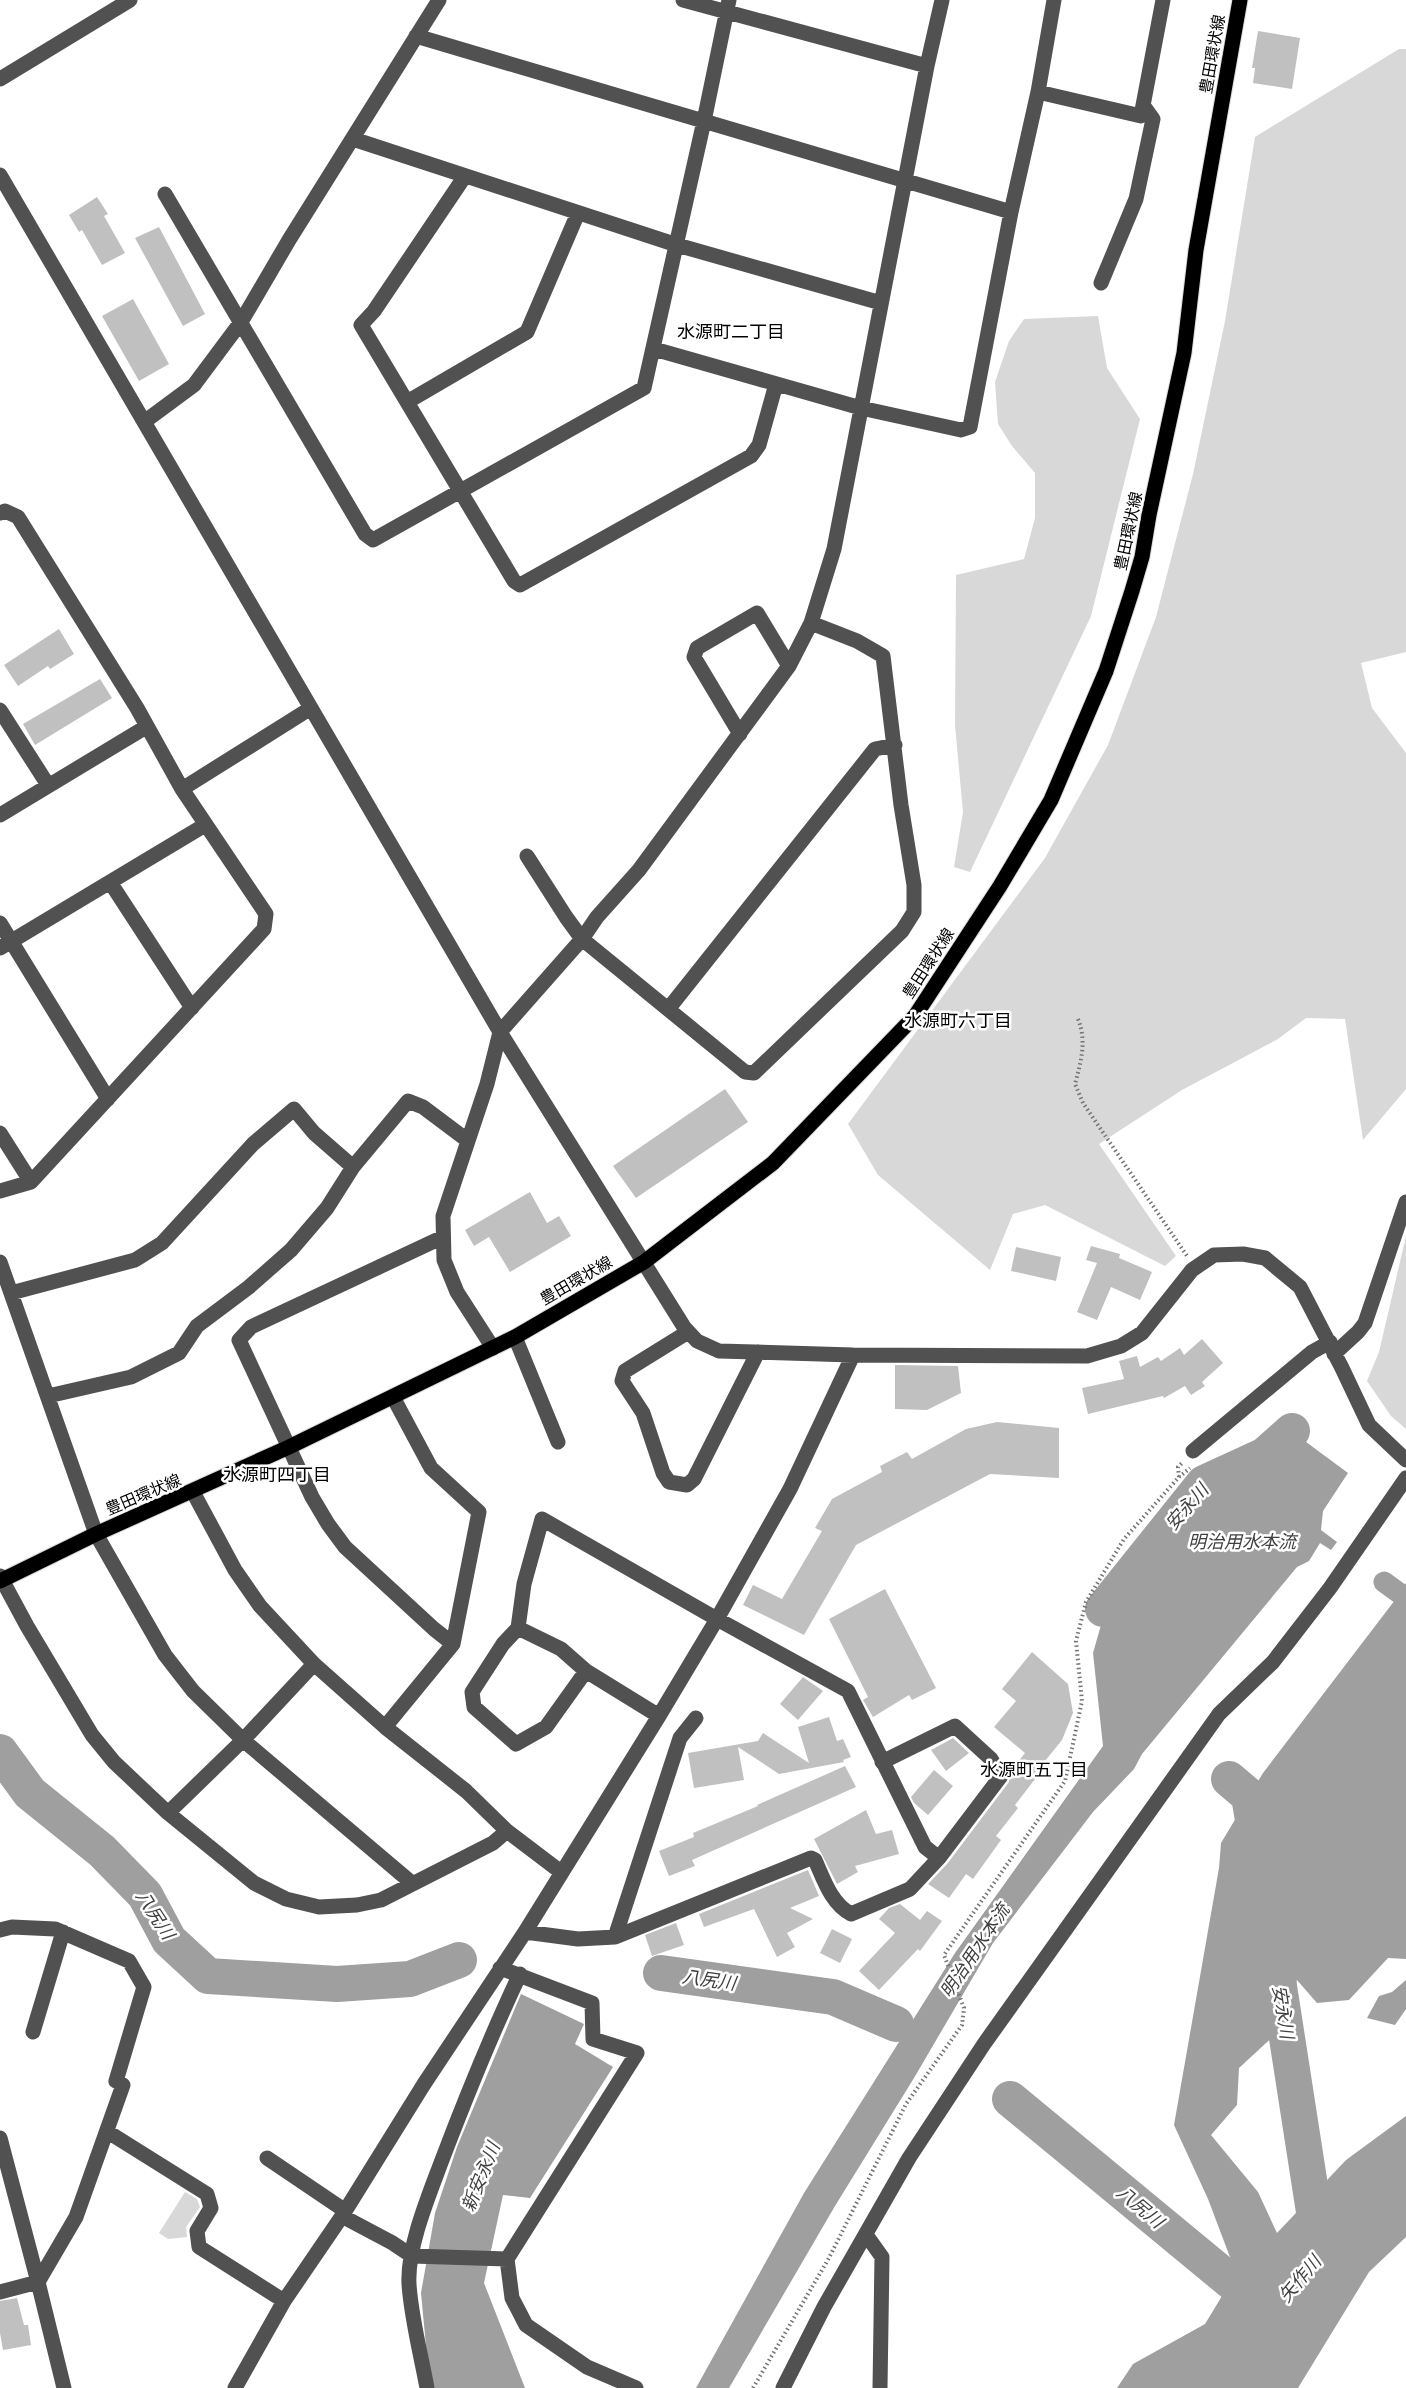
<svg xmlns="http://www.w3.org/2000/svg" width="1406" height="2388" viewBox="0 0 1406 2388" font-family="'Fira Sans','Noto Sans JP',sans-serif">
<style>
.green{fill:#d8d8d8}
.water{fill:#9f9f9f}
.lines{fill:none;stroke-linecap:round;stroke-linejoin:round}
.canal{stroke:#9f9f9f;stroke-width:21}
.river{stroke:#9f9f9f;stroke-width:36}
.building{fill:#c0c0c0}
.major-casing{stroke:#dbdbdb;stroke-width:17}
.path{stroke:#737373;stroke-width:4;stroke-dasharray:1.5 3;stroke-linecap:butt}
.minor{stroke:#515151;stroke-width:15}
.major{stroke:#000;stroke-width:15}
.labels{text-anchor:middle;stroke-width:5;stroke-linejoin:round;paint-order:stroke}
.street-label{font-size:16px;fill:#000;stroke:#fff}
.neighbourhood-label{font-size:18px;fill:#000;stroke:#fff}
.water-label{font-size:18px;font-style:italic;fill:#404040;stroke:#fff}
</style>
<rect width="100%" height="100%" fill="#fff"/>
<path class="green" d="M1399,49H1406V652L1361,663L1372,708L1406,753V1089L1363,1140L1345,1019L1306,1018L1278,1039L1182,1090L1099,1144L1176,1256L1165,1266L1045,1205L1013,1214L990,1270L878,1175L848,1124L1045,858L1108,745L1156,617L1193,474L1225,321L1255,137Z
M1098,316L1107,368L1140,419L1091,616L970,872L954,867L963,812L955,725L956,575L1024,559L1035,518V473L1012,446L998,424L995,382L1009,341L1024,319Z
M1406,1236V1429L1391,1416L1367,1381L1379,1352Z
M185,2192L197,2199L200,2207L186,2227L187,2237L168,2239L159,2233Z"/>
<path class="water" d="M1298,1436L1348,1473L1323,1511L1321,1530L1337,1542L1331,1550L1320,1543L1309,1561L1297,1567L1142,1754L1134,1769L1093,1812L993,1943L914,2078L835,2206L729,2388H696L804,2193L955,1953L1103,1746L1093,1653L1101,1625L1203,1498L1220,1482L1260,1468L1279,1457Z
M1406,1583V1959L1388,1958L1349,2000L1317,2003L1297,1980L1277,2033L1239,2068L1237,2105L1211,2135L1258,2192L1277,2233L1346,2160L1406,2116V2237L1369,2272L1298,2388H1117L1133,2364L1205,2324L1236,2273L1208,2199L1174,2125L1219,1868L1221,1843L1263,1773L1395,1600Z
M1406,1980V2009L1395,2025L1367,2018L1379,1996L1392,1992Z
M521,1994L584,2024L575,2044L613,2067L530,2198L503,2195L484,2283L525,2388H430L421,2293L435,2213L457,2147Z"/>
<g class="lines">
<path class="canal" d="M1384,1582L1406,1598"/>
<path class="river" d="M1103,1609L1204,1483L1265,1455L1292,1431
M0,1752L30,1793L102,1851L145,1895L169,1940L208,1976L337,1984L410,1979L459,1960
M1229,1779L1249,1796L1257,1844
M1276,1967L1319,2244
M661,1973L833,1997L896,2024
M1010,2099L1268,2312"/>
</g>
<path class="building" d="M1258,31L1300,38L1292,89L1253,83L1255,68H1252Z
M97,197L108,214L104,216L125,253L102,265L82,230L79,232L69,215Z
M159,227L205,314L183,326L135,238Z
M133,299L169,364L139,381L102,316Z
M59,629L74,654L50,669L48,666L18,686L4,665Z
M100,679L112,698L35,745L23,724Z
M725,1089L748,1122L636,1198L613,1166Z
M530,1192L547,1223L559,1216L571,1236L510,1272L489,1237L474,1246L465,1230Z
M1091,1246L1120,1254L1119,1258L1152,1272L1140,1300L1111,1287L1097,1320L1077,1312L1097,1263L1086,1260Z
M1016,1247L1061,1257L1056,1281L1011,1271Z
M1202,1339L1223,1363L1202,1382L1205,1386L1191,1395L1185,1386L1164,1398L1163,1396L1088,1414L1082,1388L1124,1379L1119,1361L1137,1356L1140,1367L1158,1357L1161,1361L1180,1348L1184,1355Z
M895,1365L958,1366L961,1393L927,1410L895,1409Z
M997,1422L1059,1428V1478L990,1474L856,1545L804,1635L743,1605L753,1585L782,1599L822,1531L815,1528L832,1499L882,1472L880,1466L907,1452L912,1459L966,1429Z
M885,1589L936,1688L912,1700L909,1695L873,1717L863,1700L868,1697L829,1619Z
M1032,1652L1068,1684L1073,1713L1062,1740L1032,1777L1035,1779L1015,1805L1018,1808L996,1836L1001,1840L973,1879L966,1874L949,1898L928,1884L947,1864L1009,1782L1010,1772L1025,1753L994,1727L1016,1701L1002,1689Z
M803,1677L823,1691L798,1720L780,1704Z
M829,1717L837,1741L843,1739L851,1757L843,1760L844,1762L779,1774L738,1747L744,1780L694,1788L688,1753L758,1741L763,1733L809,1763L798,1727Z
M953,1738L969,1753L946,1771L931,1750Z
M845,1766L856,1787L692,1860L695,1866L669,1876L659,1851L694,1837L693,1833L758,1806L757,1805Z
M934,1770L953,1786L928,1815L914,1803L911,1797Z
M866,1810L876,1834L892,1830L899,1854L855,1866L858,1872L837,1884L814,1839Z
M808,1870L819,1896L790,1908L813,1919L787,1933L795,1947L777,1957L754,1909L704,1927L699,1914Z
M900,1904L920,1920L927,1911L942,1921L920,1951L918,1949L879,1990L859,1971L895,1933L879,1919L889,1908Z
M676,1923L684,1945L652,1956L645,1935Z
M832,1929L852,1939L840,1963L820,1953Z
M17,2298L24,2325H28L31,2345L3,2350L0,2333V2301Z"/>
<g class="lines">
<defs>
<path id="major" d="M0,1581L96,1534L289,1447L515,1337L644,1262L773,1163L915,1016L1000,886L1051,800L1106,671L1132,591L1142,557L1149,515L1184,353L1196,250L1240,0"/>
</defs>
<use href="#major" class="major-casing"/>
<path class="path" d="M1078,1019C1087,1041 1081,1062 1075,1084L1083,1103L1187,1256
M1179,1477L1178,1467L1182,1463
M753,2388L829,2258L906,2104L962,2025L964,2008L944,1955L1065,1781L1082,1701L1076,1641L1086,1602L1124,1539L1179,1477L1190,1468"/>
<path class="minor" d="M683,0L927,66
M416,36L1011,212
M0,79L130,0
M1038,92L1141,116L1163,0
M353,139L677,245L881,303
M0,175L500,1032L684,1327L697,1341L719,1351L853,1355L1087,1356L1121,1346L1142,1333L1192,1270L1214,1255L1243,1254L1265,1258L1300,1287L1342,1368L1369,1425L1406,1460
M465,176L374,311L361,325L514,581L520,585L751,456L759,445L776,384
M165,194L365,534L373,540L644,388L704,121L729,0
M1101,283L1136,199L1153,119L1143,105
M654,349L861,408L961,430L970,427L1011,212L1038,92L1054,0
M407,402L527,332L578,213
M144,422L194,385L241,322L289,240L439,0
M0,513L5,511L18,517L137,708L182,789L266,914L264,929L31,1182L0,1191
M0,710L48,785
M740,734L694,657L697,648L757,613L789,666
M182,789L311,708
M0,815L146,727
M527,856L566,917L582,939L745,1072L754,1073L902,931L914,912V885L901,805L883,656L857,641L811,623
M110,882L192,1008
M0,923L108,1099
M0,948L205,825
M669,1008L875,749L895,745
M0,1133L31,1182
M443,1237L251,1327L239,1340L312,1497L328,1524L345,1547L434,1629L453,1644
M0,1262L96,1534L165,1655L193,1691L243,1740L413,1884
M11,1293L135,1260L162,1243L253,1144L294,1109L314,1133L353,1167
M688,1332L625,1371L622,1381L643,1413L663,1473L669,1482L687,1485L694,1479L758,1352
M515,1337L558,1442
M493,1348L457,1292L444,1260L443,1216L487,1084L500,1032L582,939L597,917L639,870L789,666L811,623L834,549L927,66L942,0
M1334,1354L1358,1332L1365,1323L1406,1202
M48,1396L131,1377L179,1353L197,1326L249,1287L291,1250L327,1208L353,1167L408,1101L423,1107L467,1140
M1193,1451L1312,1352L1330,1342
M193,1492L235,1570L260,1606L314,1664L385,1727L466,1791L507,1831L561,1872
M0,1576L27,1626L92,1735L114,1762L168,1813L254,1883L286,1899L319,1907L357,1905L381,1900L493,1843L507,1831
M518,1628L561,1649L586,1671
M385,1727L453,1644L479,1512L431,1468L393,1397
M882,1762L955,1726L991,1759L1001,1776L939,1858
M168,1813L243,1740L314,1664
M0,1930L12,1927L55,1929L129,1961L144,1987L116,2081L123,2085L76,2217L38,2282
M525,1932L578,1939L615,1937L811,1858L815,1860C824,1880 831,1903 851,1914L910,1889L939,1858L925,1847L848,1691L717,1619L542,1519L524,1584L518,1628L503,1644L472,1692L474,1707L516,1744L546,1727L586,1671L659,1716
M615,1937L680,1738L696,1718
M500,1968L592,2003L593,2039L637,2053L507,2259L512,2298L526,2325L587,2367L636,2388
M33,2032L63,1932
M108,2132L207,2194L211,2208L197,2231L199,2247L284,2301
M0,2138L38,2282
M267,2158L344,2210
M342,2216L391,2242L412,2256L507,2259
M867,2236L882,2257L880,2388
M0,2292L38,2282L64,2388
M235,2388L284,2301L342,2216L424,2084L525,1932L659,1716L717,1619L790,1489L853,1355
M427,2388C421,2355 411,2317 409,2284C407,2247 429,2195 442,2160C466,2097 491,2035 520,1974
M783,2388L824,2307L909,2158L984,2044L1219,1714L1273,1662L1330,1588L1406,1478"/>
<use href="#major" class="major"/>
</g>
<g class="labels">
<g class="street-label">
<text transform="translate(1212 54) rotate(-80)" y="6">豊田環状線</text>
<text transform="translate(1128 531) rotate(-78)" y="6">豊田環状線</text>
<text transform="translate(928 963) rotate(-57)" y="6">豊田環状線</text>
<text transform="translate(576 1280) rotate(-30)" y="6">豊田環状線</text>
<text transform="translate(143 1494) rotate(-23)" y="6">豊田環状線</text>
</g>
<g class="neighbourhood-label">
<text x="731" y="338">水源町二丁目</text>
<text x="958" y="1027">水源町六丁目</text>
<text x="277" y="1481">水源町四丁目</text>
<text x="1034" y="1776">水源町五丁目</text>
</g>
<g class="water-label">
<text transform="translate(1187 1507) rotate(-49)" y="6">安永川</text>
<text x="1242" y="1548">明治用水本流</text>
<text transform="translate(155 1915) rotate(57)" y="6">八尻川</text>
<text transform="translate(975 1951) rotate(-56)" y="6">明治用水本流</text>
<text transform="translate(709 1980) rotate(8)" y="6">八尻川</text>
<text transform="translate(1283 2012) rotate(81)" y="6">安永川</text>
<text transform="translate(481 2177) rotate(-68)" y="6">新安永川</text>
<text transform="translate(1140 2207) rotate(40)" y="6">八尻川</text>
<text transform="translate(1300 2279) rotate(-50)" y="6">矢作川</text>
</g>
</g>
</svg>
